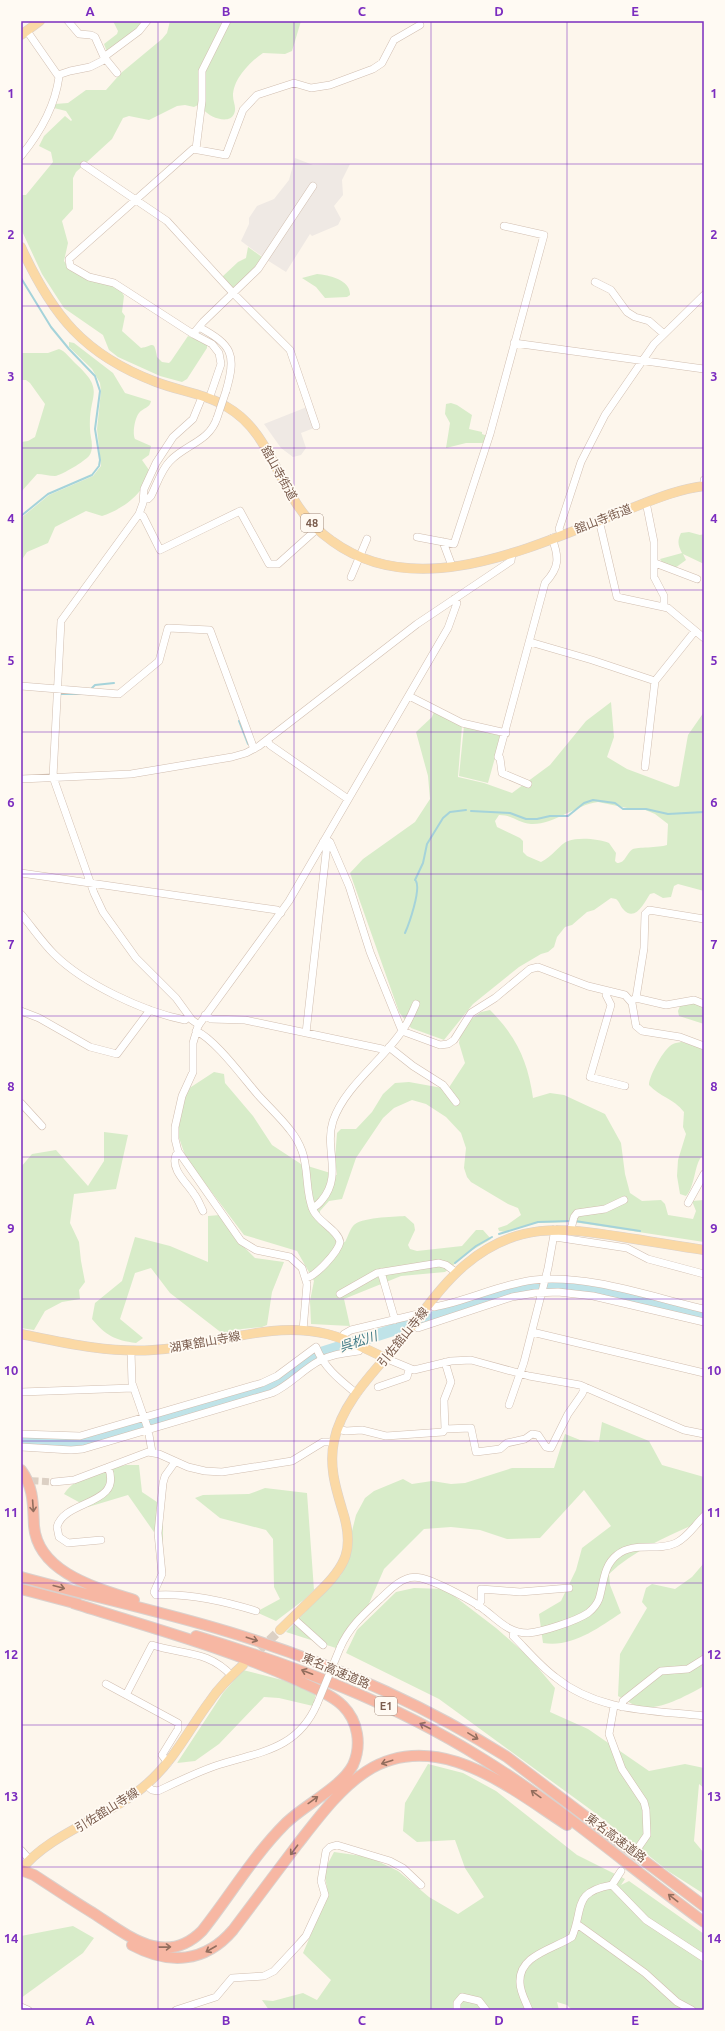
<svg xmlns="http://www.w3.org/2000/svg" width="725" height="2031" viewBox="0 0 725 2031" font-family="Ubuntu,'Noto Sans JP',sans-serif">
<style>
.industrial{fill:#efe9e4}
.green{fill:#d8ecc9;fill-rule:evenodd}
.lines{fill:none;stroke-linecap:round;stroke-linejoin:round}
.stream{stroke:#a5d3da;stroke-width:2}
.river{stroke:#bfe3e8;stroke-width:12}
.minor-tunnel{stroke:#dcd0c4;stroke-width:7;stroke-dasharray:7 3.5;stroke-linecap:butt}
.major-tunnel{stroke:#dcd0c4;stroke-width:9;stroke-dasharray:9 4.5;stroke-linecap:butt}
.minor-casing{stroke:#d1beb0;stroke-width:8}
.major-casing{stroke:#dad1cd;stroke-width:10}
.highway-casing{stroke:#dad1cd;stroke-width:12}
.minor{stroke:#fff;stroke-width:7}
.major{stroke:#fbd9a5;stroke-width:9}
.highway{stroke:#f7b7a3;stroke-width:10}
.minor-bridge-casing{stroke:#d1beb0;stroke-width:8;stroke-linecap:butt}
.minor-bridge{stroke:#fff;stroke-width:7}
.oneway{stroke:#936e5e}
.grid{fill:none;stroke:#7b2cbf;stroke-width:1;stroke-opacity:0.55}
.labels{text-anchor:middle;stroke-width:3.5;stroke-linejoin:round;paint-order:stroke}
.shield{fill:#fffaf3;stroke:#a28b7f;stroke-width:1}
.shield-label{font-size:11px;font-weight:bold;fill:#7a5c4d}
.street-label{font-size:12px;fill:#7a5c4d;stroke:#fffaf3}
.water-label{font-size:13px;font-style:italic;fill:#437c86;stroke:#fffaf3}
.neatline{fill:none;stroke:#7b2cbf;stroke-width:1.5}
.grid-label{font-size:13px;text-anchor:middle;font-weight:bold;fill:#7b2cbf}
</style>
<rect width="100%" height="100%" fill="#fdf6ec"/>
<path class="industrial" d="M295,158L313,165L350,164L342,180L343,195L334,206L341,219L338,225L312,236L310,234L286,272L267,260L316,185L312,183L263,257L241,241L249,224V218L257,206L274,199L289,180Z
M307,407L314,428L301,433L306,448L301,455L293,457L281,448L264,424Z"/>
<path class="green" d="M113,21H145L141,28L107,52L104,44L117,34L118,31Z
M170,21H224L201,67L198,105L194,107L185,105L177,106L149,120L129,116L123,118L112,139L76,172L73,178V209L62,221L68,243L64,261L68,267L121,290L124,296L122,312L125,316L122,331L141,348C153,346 154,339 157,357L162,362L169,363L171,361L188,336L207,344V348L187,379L182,382L160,376L118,357L109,350L103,335L64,308L42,274L21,229V195H26L53,162L51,152L39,146L44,136L65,116L71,121L72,120L66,111L54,108L55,104L68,103L86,90H106L121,73L162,39L167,33Z
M230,21H301L292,51L285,54L263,53C250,62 233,79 233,96C233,102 237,108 234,114C229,125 209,117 204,110L205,69Z
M248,247L262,257L256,268L232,289L222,277L238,262L246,258Z
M317,274C329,275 351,280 350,295L347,297L325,298L316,287L302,278Z
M69,342L74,343L113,373L125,393L151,401C150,408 143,408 139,413C135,418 132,433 135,439L151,446L149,455L142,460L149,470C146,493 123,509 102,516L86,511L55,527L48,543L27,552L21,561V518L49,495L93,476L101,466L97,429L101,391L100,383L92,369L69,347Z
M59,349C65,351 70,358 75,363C107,392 88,393 90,429C90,437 95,448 89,456C85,461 62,475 55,476C49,476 43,474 37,474L21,492V442L28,441L35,437L45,404L30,383L26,380H21V353H48Z
M451,403L457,405L472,415L469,429L482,432V434L487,436L485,443H466L446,448L450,423L445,414L446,404Z
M689,532L700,535L704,534V564L683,554L686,560L675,568L664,565L660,559L682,553C678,545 677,541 681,533Z
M611,702L614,737L607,757L627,769L675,787L679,786L688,735L704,712V891L678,884L674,886L671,897L663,898L654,893L650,894C644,903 635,923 623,909C620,906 620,902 616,899L611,898L594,910L587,912L572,925L565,927L557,937L554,947L548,952L541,954L519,967L473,1004L444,1040L411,1028L399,1012L350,873L363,859L415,822L430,799L428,776L416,732L432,717L434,712L462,726L458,777L484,783L512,793L550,765L586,721ZM598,802L632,809H643L655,814L668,824L667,845C658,848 637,847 633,849C626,853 626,863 617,863L615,861L616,853L609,843C599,839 579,837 568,841C560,844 552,857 541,862L527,856L523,852V841L520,838L497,827L495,821L499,815C513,815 518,823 531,824C554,825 575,805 598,802Z
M464,726L501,736L488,783L459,776Z
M692,1002L704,1005V1024L679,1016L678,1011L680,1006Z
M490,1010C516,1036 528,1061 533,1098L550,1093L564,1095L605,1114L621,1143L625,1174L630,1193L642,1201L661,1200L665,1204L668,1215L693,1219L696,1211L692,1201L704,1200V1242L573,1222L536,1223L506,1232L499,1231L498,1228L507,1225L521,1215L518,1208L508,1204L471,1182L467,1177L464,1168L466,1148L461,1133L446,1117L426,1104L412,1100L394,1108L383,1118L356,1158L342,1199L329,1201L320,1211V1221L337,1239L345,1242C348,1237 349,1231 353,1226C360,1217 393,1217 405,1216L414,1224L415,1230L408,1245L410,1249L417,1251L462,1246L476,1230H483L491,1239L469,1252L445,1272L401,1276L344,1299L350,1326L311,1324L310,1301L314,1281L297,1251L244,1235L186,1158L177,1132L180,1107L188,1089L214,1072L224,1074L225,1083L253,1116L272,1145L301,1164L337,1175L335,1159L337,1133L341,1129H356L372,1112L383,1094L395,1083L409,1082L448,1089L465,1063L459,1043L460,1035L471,1019L481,1012Z
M682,1042L704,1049V1155C694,1160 696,1186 686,1196L680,1194L677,1176L678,1160L686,1134L683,1127L684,1112C673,1098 660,1097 649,1085C649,1076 664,1048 673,1044C675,1043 679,1042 682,1042Z
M104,1132L128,1135L116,1189L74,1194L70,1223L79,1242L81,1261L85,1282L79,1290L80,1299L62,1302L45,1311L34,1330L21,1328V1167L32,1154L56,1150L88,1186L104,1161Z
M220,1215L240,1243L255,1258L284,1262L272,1292L267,1325L262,1327L242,1329L223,1334L170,1293L151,1268L135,1273L120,1319L143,1338L136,1343C115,1340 106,1336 92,1319L95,1303L122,1281L135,1237L170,1246L208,1262V1216Z
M602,1422L649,1441L662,1465L704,1477V1520C671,1535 635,1549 609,1574L610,1585L621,1613C598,1628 572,1648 543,1643L539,1614L561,1601L576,1570L582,1548L611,1526L584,1490L540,1538L507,1539L480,1530L451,1527L424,1529L384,1569L368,1606L350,1624L336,1648L286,1632L341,1575L356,1515L365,1498L374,1491L403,1479L412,1484L432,1481L451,1484L465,1483L512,1468H554L565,1434L580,1440L599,1442Z
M126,1465H139L142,1492L163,1506V1545L128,1495L88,1507L64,1494C77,1474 104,1471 126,1465Z
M265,1488L307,1493L314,1590L305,1599L276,1621L256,1612L280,1599L274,1587L273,1539L266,1530L220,1518L195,1498L203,1495L249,1494Z
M704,1563V1686C688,1695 659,1711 640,1707C633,1705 625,1700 618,1696L620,1654L647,1608L642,1602L646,1588L652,1584L675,1589L692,1577Z
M414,1588L445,1589L496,1628L529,1657L555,1688L550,1712L588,1729L649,1771L685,1764L704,1768V1788L699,1784L694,1841L704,1853V1894L668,1871L598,1815L439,1699L346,1653L357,1630L396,1592Z
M243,1670L286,1681L316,1693L313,1706L279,1698L264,1697L219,1744L195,1761L177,1763L223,1693Z
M428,1764L463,1773L496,1791L577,1855L625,1879L621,1885L629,1881L704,1934V1953L679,1940L704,1963V2010H572L567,2005L557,2002L559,2010H269L262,2000L273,2001L303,1993L317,2000L331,1980L303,1953L328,1894L324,1871L334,1852L369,1857L398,1871L429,1897L458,1914L484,1897L465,1868L455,1840L417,1842L403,1831L405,1803Z
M73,1926L94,1938L83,1953L21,1998V1936Z"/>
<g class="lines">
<path class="stream" d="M21,278L51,327L69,349L95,376L100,391L95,429L100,460L99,466L92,475L48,494L21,516
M92,688L95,685L114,683
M60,694H85
M239,721L248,744
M471,811L510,813L526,819H537L550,816H568L584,803L593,800L615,803L623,809H646L668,814L704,812
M415,880L423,863L427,844L443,818L450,812L466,810
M405,933C409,924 421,890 416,881
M575,1221L640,1231
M499,1234L538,1222L570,1221
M455,1263L476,1246L492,1237"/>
<path class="river" d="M21,1440L71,1444L81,1443L264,1389C286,1381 300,1362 321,1353L522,1289C583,1279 645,1302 704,1316"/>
<path class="minor-tunnel" d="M21,1480L54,1482"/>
<path class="major-tunnel" d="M250,1659L280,1630"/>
<defs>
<path id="minor" d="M68,21L79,34L91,35L95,37L104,57L117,73
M104,57L139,31L147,21
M58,75L70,71L90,67L106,59
M196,149L202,101V71L227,21
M21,156C39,134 55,106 59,77L27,31
M84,165L167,221L233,293L290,350L316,426
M595,282L611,290L627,312L635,317L649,321L664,334
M199,327C232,345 237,354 226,391
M193,334L203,322L258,269L313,186
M514,343L704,369
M209,399L221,364L219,353L212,344L193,334L114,283L89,277L70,266L69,259L193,149L226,155L243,110L257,95L294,83L311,88L330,85L373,69L382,63L394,40L420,25
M704,480V481
M144,498L148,499L151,496C157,484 161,470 170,461C186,444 209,442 217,418
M646,502L654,542V577L664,596V607
M139,514L143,516L160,550L240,511L269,564H278L317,529
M599,520L617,597L668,608L704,638
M561,534L559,529L581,462L605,415L654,344L704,295
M417,537L454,544L490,434L544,235L504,226
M443,542L452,566
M655,563L697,579
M351,577L367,539
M530,642L592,660L655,681
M21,686L119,694L159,661L168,628L210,630L254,749
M409,696L462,723L506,733
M267,740L270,745L348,799
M645,767L655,681L695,631
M21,779L131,774L232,757L246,753L259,746L417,624L511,561L512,553
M528,784L502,773L500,758L498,757L545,583C560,567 559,557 552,538
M325,839L330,842L349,886L370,952L402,1031L440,1045L448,1044L454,1040L471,1013L495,998L530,969L538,967L588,986L625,995L632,1003L636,1026L642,1031L680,1037L704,1046
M21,873L277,910L281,913
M21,914C32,927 42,942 54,954C84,984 144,1012 185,1020L189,1017
M607,991L606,995L611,1005L590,1077L625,1086
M636,998L666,1005L694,1000L704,1004
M631,1001L636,998L644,948L645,914L649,910L704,919
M21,1011L39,1018L90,1047L117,1054L150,1010
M205,1015L211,1019L245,1020L382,1049L385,1051
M199,1025L192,1020L176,998L136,958L103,912L94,893L53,777L61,621L139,514L143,503L144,489L156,463L173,437L193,419L202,397
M196,1031C215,1039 244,1079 259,1096C269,1107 281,1118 290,1130C295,1136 299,1143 302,1151C309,1170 305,1192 313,1210C319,1223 338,1230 340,1242C338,1252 316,1276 306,1278
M306,1033L327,844L323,842
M389,1047L413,1066L443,1085L456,1102
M21,1103L42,1126
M179,1153L176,1155C170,1169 187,1183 194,1194C198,1199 200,1205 203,1211
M688,1203L704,1174
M312,1208C317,1206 319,1204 322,1200C343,1175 324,1149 333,1121C345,1086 382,1061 402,1031C408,1023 412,1013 416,1004
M571,1229L574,1217L577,1213L605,1209L624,1200
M555,1237L627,1248L648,1259L704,1274
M381,1272L395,1320
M340,1294L377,1273L439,1263L446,1265L457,1273
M430,1304L434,1307C468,1301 500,1284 534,1280C588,1274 651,1297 704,1309
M413,1324L418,1328L512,1297L535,1293L558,1292L593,1296L704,1322
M303,1330L307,1284L302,1268L290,1257L256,1250L241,1241L178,1151L175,1139V1127L182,1096L193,1072V1043L198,1026L289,901L448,628L457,603L454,599
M532,1332L704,1373
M342,1338L344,1334L351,1330L418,1314L420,1316
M131,1351L132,1383L148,1429L152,1452
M385,1358L414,1370L451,1361L471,1360L529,1376L580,1385L684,1430L704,1434
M378,1387L407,1377L409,1370
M21,1392L133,1388
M509,1405L524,1362L548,1268L555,1229
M337,1429L346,1431L362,1430L386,1436L443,1432L445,1429L444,1400L451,1382L445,1362
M445,1429L471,1428L476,1452L500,1449L507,1443L525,1439L532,1434L538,1435L546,1447L551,1448L568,1414L582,1394L585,1387
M21,1434L80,1436L262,1383L277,1376L316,1347C324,1368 340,1380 357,1394
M21,1447L71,1450L83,1449L272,1393C290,1385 302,1370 319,1361C332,1354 345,1353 359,1351L361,1346
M175,1462L165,1476L163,1483L158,1533L162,1574L154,1592L156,1595C190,1593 224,1601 256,1611
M54,1482L74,1480L148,1452L159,1454L188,1467L205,1471L222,1472L292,1461L323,1442H334
M101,1540L68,1543L59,1537L57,1527C64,1499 124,1506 108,1467
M478,1606L481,1601V1589L520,1592L569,1588
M293,1618L323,1645
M514,1631L513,1636C526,1649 539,1665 555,1677C598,1712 651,1710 704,1716
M340,1648C349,1627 364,1614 380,1599C388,1592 396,1582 406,1579C411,1577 416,1577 421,1578C435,1581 474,1601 486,1611C499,1621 509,1633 528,1633C542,1632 576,1621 588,1613C593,1609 597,1604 599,1599C604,1583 603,1566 617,1555C634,1541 657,1552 676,1543C688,1537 695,1525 704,1516
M106,1684L178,1723V1729L162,1755L168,1763
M126,1695L152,1645C183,1655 208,1650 232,1676
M614,1706L609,1734L622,1769L644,1802L646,1810L647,1835L638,1848
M622,1707L623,1701L661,1671L688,1669L704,1659
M146,1785L152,1790L158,1791C177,1782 195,1773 215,1766C257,1752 297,1751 317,1704
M21,1850L30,1860
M612,1885L646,1920L704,1958
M577,1924L645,1973L677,2002L692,2010
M21,2007L28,2010
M176,2010L216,1997L232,1978L264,1976L274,1971L299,1944L306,1936L325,1895L321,1881L326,1851L330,1847L337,1845L390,1861L403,1868L421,1885
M457,2010V2003L462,1997L479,2001L486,2010
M529,2010C526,2002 520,1992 520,1983C518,1955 554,1949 572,1937C584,1908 572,1892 612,1885L621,1871"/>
<path id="major" d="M21,35L40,21
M21,247C52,315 84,355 156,382C179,391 206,394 227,407C262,427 273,466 293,498C303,515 316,530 332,541C421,606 543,541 632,508C655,499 679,489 704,486
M21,1334C65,1343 108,1353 153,1350C211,1347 268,1320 327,1334C348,1339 366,1349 385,1358
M280,1630C292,1618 305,1606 317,1594C347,1566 355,1548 342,1509C335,1486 329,1465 334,1441C342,1402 375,1371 400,1341C421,1316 440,1286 465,1265C515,1222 562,1227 622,1237C649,1241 677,1246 704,1250
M21,1870C49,1833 112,1816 148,1783C175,1759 189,1729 210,1701C219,1687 231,1676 243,1665"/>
<path id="highway" d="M21,1470C34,1487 33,1506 34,1526C38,1573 97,1588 134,1600
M21,1577C90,1596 160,1611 229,1632C327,1662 420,1702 507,1757L704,1906
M21,1589L78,1604
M196,1636C296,1666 394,1703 483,1759C561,1807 630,1868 704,1922
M21,1870L34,1875C54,1888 73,1901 93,1913C127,1935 165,1968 202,1931C230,1896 253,1856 285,1824C304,1805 342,1787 353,1765C362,1745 358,1721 343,1706C331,1694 313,1688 299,1681C227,1648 148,1627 73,1603
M132,1945C169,1965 205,1963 233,1930C254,1902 276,1873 297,1845C340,1790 377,1737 457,1762C497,1775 533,1803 567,1825"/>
</defs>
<use href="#minor" class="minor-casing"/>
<use href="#major" class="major-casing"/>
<use href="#highway" class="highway-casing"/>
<use href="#minor" class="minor"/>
<use href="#major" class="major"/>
<use href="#highway" class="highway"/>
<defs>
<path id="minor-bridge" d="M217,418L226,391
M317,1704L340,1648"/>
</defs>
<use href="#minor-bridge" class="minor-bridge-casing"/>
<use href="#minor-bridge" class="minor-bridge"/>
</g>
<defs><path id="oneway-shaft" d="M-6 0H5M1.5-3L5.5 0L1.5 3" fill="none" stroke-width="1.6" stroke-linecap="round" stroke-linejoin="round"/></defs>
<g class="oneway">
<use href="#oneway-shaft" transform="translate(33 1506) rotate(86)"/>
<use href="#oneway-shaft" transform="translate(59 1587) rotate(15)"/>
<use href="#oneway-shaft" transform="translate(252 1639) rotate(18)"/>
<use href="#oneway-shaft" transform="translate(307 1672) rotate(-159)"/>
<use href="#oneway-shaft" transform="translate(425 1726) rotate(-153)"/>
<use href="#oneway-shaft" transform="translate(473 1736) rotate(31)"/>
<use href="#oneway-shaft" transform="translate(387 1762) rotate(162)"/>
<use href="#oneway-shaft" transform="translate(536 1794) rotate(-144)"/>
<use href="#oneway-shaft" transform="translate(313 1800) rotate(-36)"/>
<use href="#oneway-shaft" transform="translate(294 1850) rotate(127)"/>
<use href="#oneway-shaft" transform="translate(673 1898) rotate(-142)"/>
<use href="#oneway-shaft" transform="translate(165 1947) rotate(-1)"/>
<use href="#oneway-shaft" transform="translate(211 1949) rotate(150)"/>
</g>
<path class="grid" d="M158,21V2010M294,21V2010M431,21V2010M567,21V2010M21,164H704M21,306H704M21,448H704M21,590H704M21,732H704M21,874H704M21,1016H704M21,1157H704M21,1299H704M21,1441H704M21,1583H704M21,1725H704M21,1867H704"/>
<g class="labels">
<g class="shield">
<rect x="301" y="514" width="22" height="18" rx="3"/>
<rect x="375" y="1697" width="22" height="18" rx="3"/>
</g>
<g class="shield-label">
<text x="312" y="527">48</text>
<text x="386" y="1710">E1</text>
</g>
<g class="street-label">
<text transform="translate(279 473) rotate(61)" y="4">舘山寺街道</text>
<text transform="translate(603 519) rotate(-21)" y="4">舘山寺街道</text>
<text transform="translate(403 1337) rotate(-51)" y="4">引佐舘山寺線</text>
<text transform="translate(205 1342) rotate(-10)" y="4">湖東舘山寺線</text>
<text transform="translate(336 1671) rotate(23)" y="4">東名高速道路</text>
<text transform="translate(107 1810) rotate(-32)" y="4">引佐舘山寺線</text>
<text transform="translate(616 1838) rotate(37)" y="4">東名高速道路</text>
</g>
<g class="water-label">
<text transform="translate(358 1341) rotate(-18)" y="5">呉松川</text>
</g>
</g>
<rect width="725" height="2031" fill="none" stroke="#fffaf3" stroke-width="44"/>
<rect x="22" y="22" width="681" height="1987" class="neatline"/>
<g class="grid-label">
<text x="90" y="16">A</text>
<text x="226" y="16">B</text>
<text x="362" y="16">C</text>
<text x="499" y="16">D</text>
<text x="635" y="16">E</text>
<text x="11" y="98">1</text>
<text x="714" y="98">1</text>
<text x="11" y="239">2</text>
<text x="714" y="239">2</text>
<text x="11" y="381">3</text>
<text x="714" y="381">3</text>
<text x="11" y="523">4</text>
<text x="714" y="523">4</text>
<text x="11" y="665">5</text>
<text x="714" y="665">5</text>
<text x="11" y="807">6</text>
<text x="714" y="807">6</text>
<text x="11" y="949">7</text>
<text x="714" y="949">7</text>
<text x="11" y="1091">8</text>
<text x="714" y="1091">8</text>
<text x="11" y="1233">9</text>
<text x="714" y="1233">9</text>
<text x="11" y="1375">10</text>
<text x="714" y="1375">10</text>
<text x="11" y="1517">11</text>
<text x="714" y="1517">11</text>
<text x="11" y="1659">12</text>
<text x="714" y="1659">12</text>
<text x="11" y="1801">13</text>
<text x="714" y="1801">13</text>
<text x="11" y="1943">14</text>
<text x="714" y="1943">14</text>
<text x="90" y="2025">A</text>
<text x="226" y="2025">B</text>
<text x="362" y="2025">C</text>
<text x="499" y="2025">D</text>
<text x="635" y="2025">E</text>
</g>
</svg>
